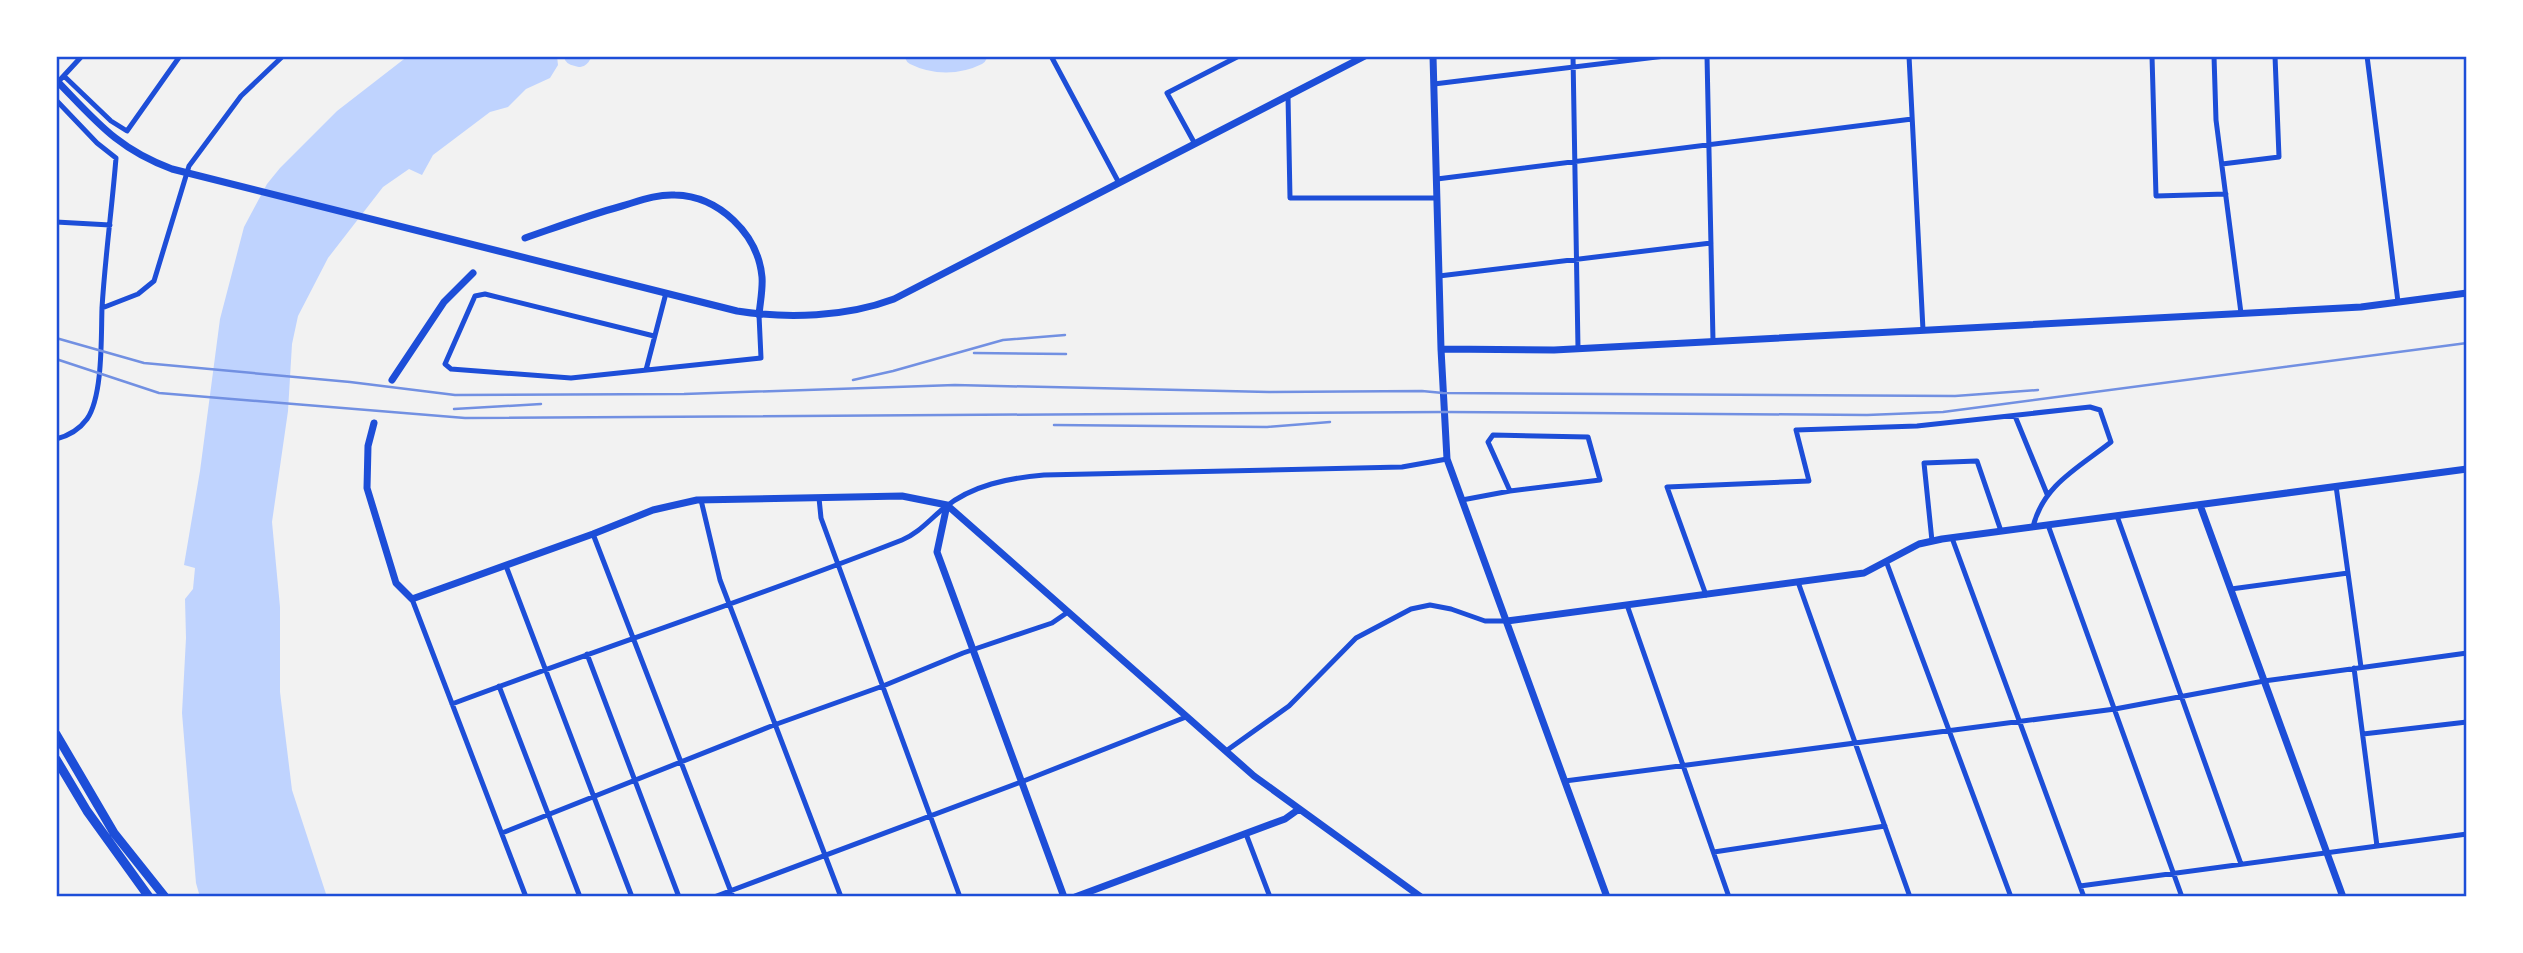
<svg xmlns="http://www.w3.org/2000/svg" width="2523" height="953" viewBox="0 0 2523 953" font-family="'DM Sans',sans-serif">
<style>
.water{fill:#bfd3fe}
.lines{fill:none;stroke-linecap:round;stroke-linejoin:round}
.river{stroke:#bfd3fe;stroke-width:18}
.minor{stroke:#1d4ed8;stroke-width:5}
.tertiary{stroke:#1d4ed8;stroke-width:7}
.trunk{stroke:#1d4ed8;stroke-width:9}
.rail{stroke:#7290e2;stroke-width:2.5}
.neatline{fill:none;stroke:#1d4ed8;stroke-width:2.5}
</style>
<rect width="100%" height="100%" fill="#f2f2f2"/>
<path class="water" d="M408,56H557L558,65L550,78L526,89L508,107L490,112L433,155L422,175L409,169L383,187L328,258L298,316L292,344L288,411L272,522L280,607V692L292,790L327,897H200L196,883L182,713L186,638L185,599L193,589L195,568L184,565L200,471L220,319L244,227L267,184L280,168L337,111Z"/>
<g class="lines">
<path class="river" d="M573,56L580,58L582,56
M914,56C934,66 958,66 978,56"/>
<path class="minor" d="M1051,56L1119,183
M1573,56L1578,348
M1707,56L1713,341
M1909,56L1923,330
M2152,56L2156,196L2226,194
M2214,56L2216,120L2241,313
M2367,56L2398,302
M64,76L111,121L127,131L180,56
M1434,84L1665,56
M56,91L58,82L82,56
M1288,96L1290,198H1437
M56,100L97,143L116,158C112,208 105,258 102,308C101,337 103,396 87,419C79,430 68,436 56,439
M1195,144L1167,93L1239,56
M2222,164L2279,157L2275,56
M1437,179L1912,119
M56,222L110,225
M1439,276L1711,243
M102,308L138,294L154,281L189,166L241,96L283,56
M654,336L485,294L475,296L445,364L451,369L571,378L761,358L759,315
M646,370L666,293
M2015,416L2047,494
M2336,486L2361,667
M819,498L821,518L960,897
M701,500L720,580L841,897
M1462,500L1510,491L1600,480L1588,437L1493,435L1488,442L1510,491
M2117,516L2241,864
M2048,525L2182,897
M593,534L733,897
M1952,538L2084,897
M1932,541L1924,463L1977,461L2001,531
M1886,561L2011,897
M506,566L632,897
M1798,582L1910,897
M2231,589L2348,573
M1706,595L1667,487L1809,481L1796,430L1917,426L2090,407L2100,410L2111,442C2078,468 2043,485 2033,527
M412,599L526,897
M1627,605L1729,897
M587,654L679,897
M2354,668L2377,846
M499,686L580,897
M452,704C602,648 754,598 902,540C919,533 930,519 944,508C972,485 1009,478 1044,475L1402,467L1447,459
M2363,734L2467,722
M1226,751L1289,706L1356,638L1411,609L1430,605L1451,609L1485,621H1507
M1565,781L2115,709L2264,681L2467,653
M502,833L774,725L883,686L963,653L1052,623L1068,612
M1246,834L1270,897
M1714,852L1885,826
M2080,886L2467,834
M714,897L1021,782L1186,717"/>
<path class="tertiary" d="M1433,56L1441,349L1447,459L1607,897
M56,80C95,120 117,149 172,169L737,311C787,319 846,317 894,299L1365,56
M525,238C557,227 589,215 622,206C639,201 657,194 675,195C719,196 758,234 762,277C763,289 760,303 759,315
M1441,349L1554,350L2361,307L2467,293
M392,380L444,302L473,273
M374,423L368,446L367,488L396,583L412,599L593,534L653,510L697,500L902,496L947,505L1254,776L1421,897
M947,505L937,552L1064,897
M2200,505L2343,897
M1507,621L1864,573L1919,544L1942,539L2467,469
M1075,897L1285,819L1299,809"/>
<path class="trunk" d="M56,734L114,833L165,897
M56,759L87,811L149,897"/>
<path class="rail" d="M56,338L144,363L350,382L455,395L684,394L955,385L1269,392L1422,391L1443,393L1955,396L2038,390
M974,353L1066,354
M56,359L159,393L465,418L1445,412L1867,415L1943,412L2467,343
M853,380L893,371L1003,340L1065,335
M454,409L541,404
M1054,425L1267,427L1330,422"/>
</g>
<rect width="2523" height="953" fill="none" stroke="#ffffff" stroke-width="116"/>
<rect x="58" y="58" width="2407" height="837" class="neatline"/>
</svg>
